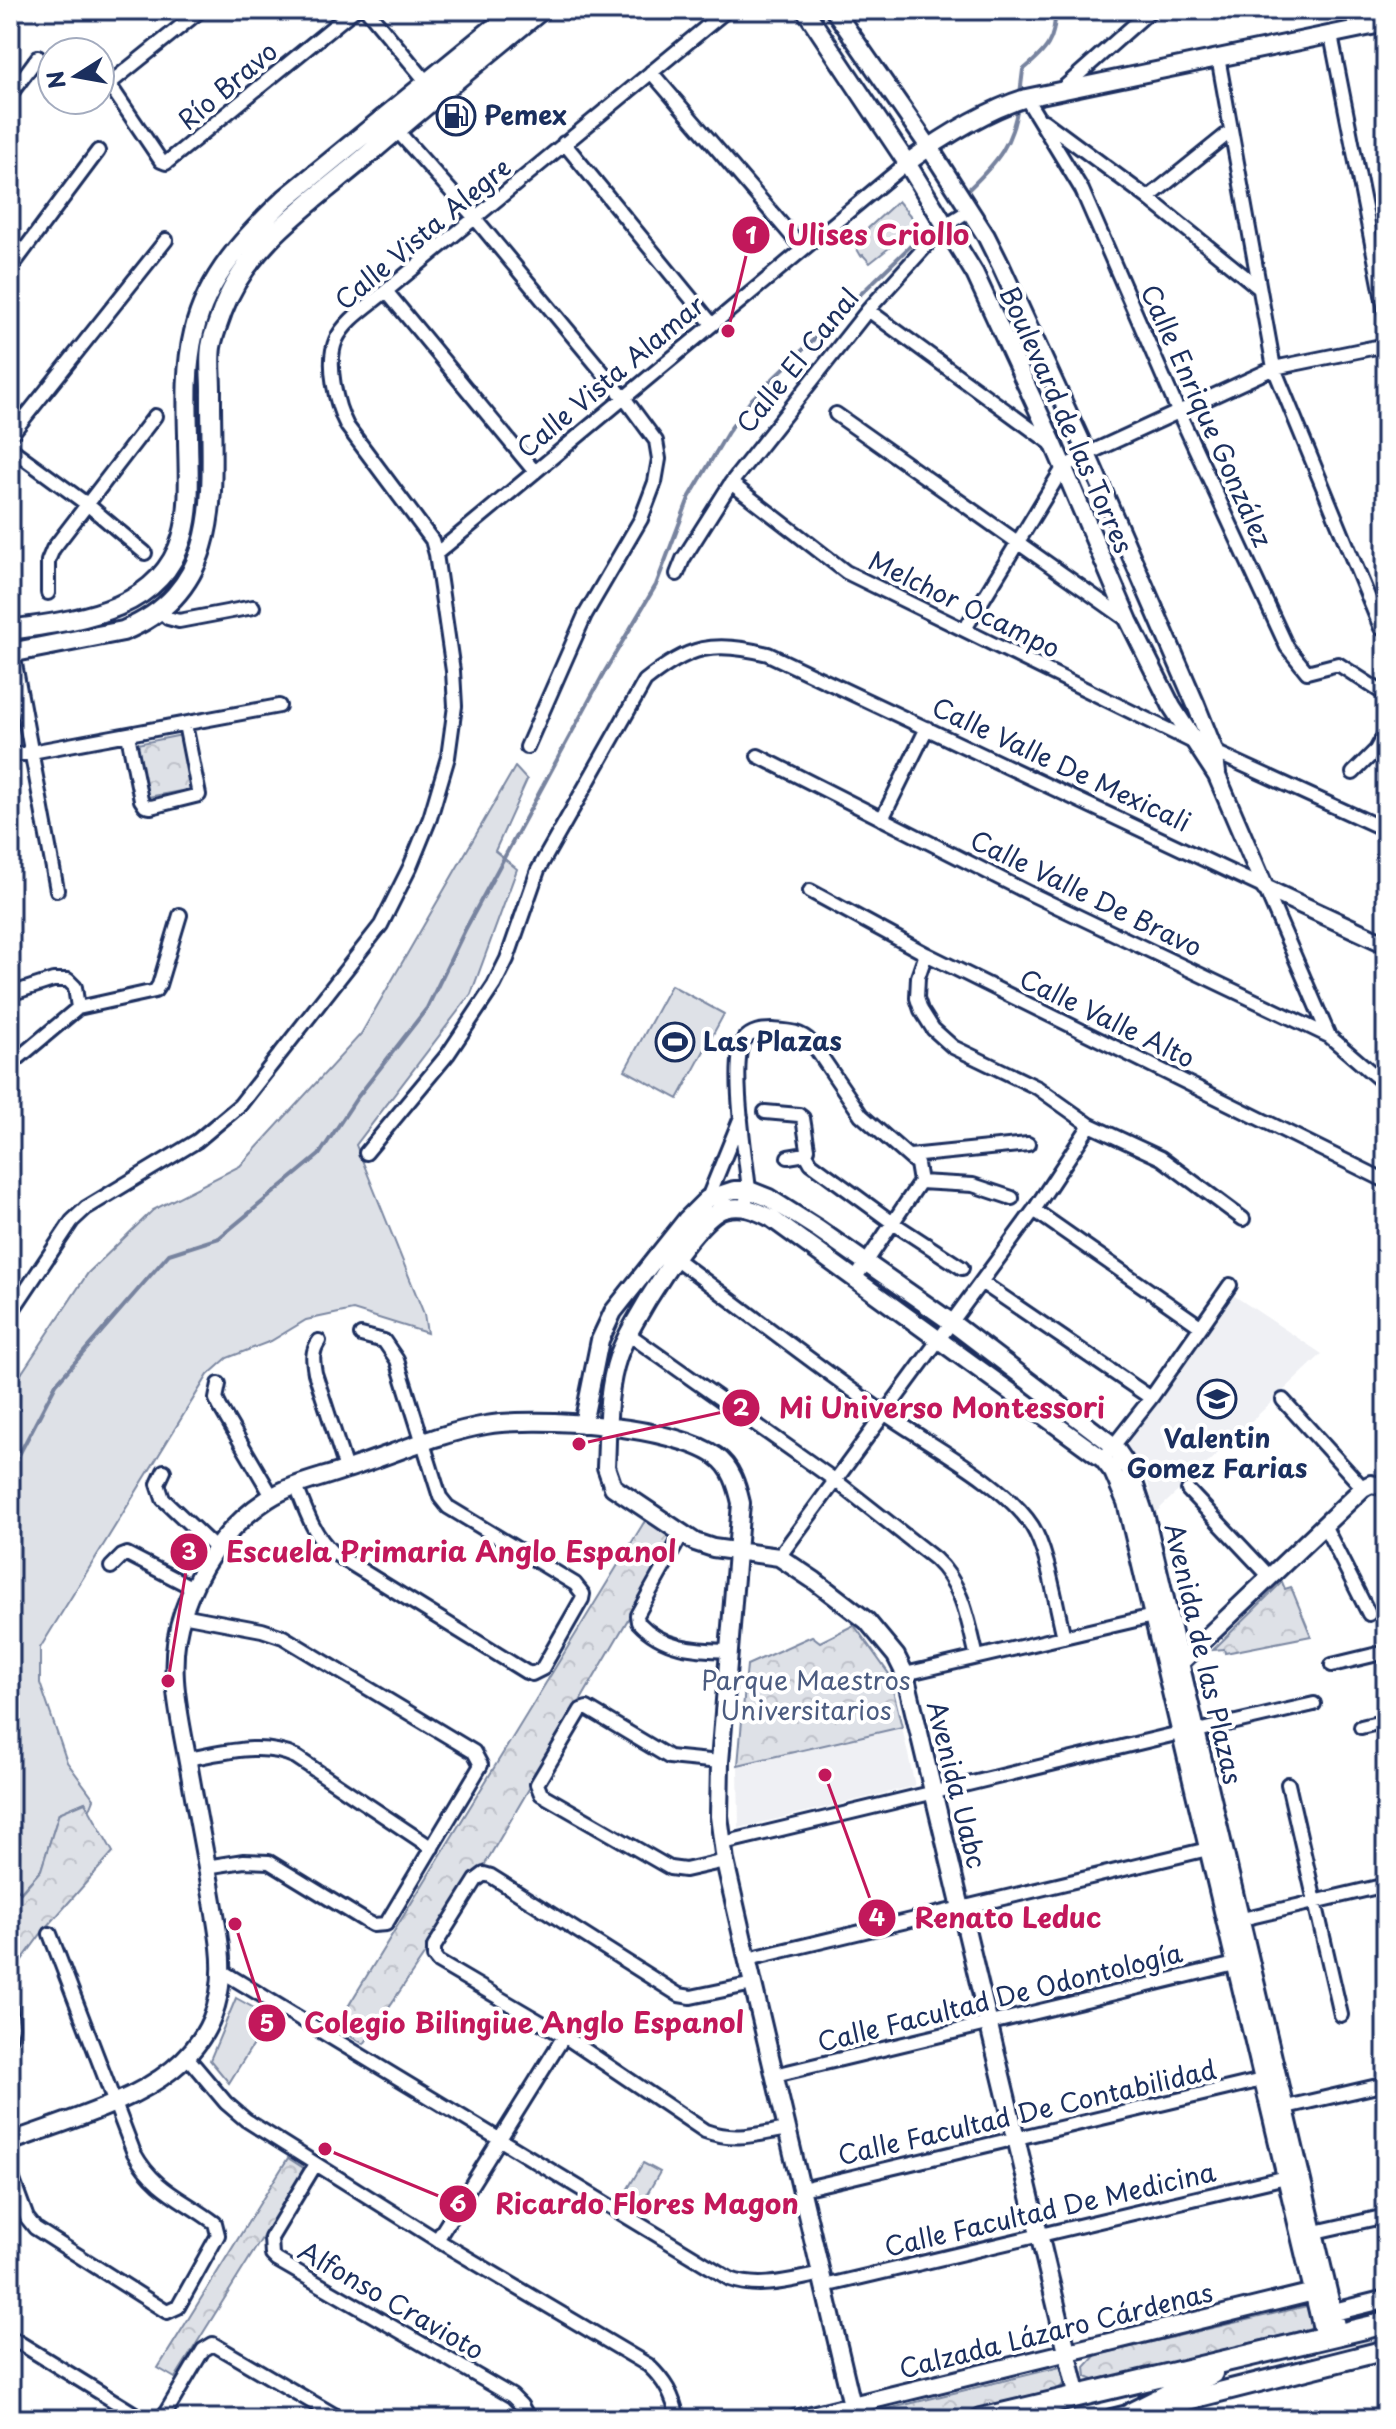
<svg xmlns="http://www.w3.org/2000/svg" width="1396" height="2429" viewBox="0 0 1396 2429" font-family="'Playpen Sans',sans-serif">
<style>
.built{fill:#eff0f4}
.grass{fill:#dee1e7;stroke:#7c88a2;stroke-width:2}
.forest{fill:url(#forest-crowns);stroke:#7c88a2;stroke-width:2}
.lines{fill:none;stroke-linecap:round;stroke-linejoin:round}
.stream{stroke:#77839f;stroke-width:4}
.minor-casing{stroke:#1b2f5e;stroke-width:18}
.tertiary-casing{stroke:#1b2f5e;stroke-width:22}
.secondary-casing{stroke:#1b2f5e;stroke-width:24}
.trunk-casing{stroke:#1b2f5e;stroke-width:26}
.minor{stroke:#fff;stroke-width:12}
.tertiary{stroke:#fff;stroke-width:16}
.secondary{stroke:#fff;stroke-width:18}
.trunk{stroke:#fff;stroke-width:20}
.labels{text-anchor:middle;stroke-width:8;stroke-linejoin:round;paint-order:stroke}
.street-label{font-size:26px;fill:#1b2f5e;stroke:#fff}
.poi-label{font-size:26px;font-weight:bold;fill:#1b2f5e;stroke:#fff;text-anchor:start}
.park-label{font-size:26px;fill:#4c5c80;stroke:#fff}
.leader{fill:none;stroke:#c2185b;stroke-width:3}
.callout-dot{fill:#c2185b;stroke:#fff;stroke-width:3}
.mark-label{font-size:24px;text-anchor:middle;font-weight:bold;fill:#fff}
.callout-label{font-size:28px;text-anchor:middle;font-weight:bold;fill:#c2185b;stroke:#fff;stroke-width:8;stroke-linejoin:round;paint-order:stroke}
</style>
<defs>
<pattern id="forest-crowns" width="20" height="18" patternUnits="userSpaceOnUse" patternTransform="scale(2)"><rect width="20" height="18" fill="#dee1e7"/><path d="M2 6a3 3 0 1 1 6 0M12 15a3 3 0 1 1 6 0" fill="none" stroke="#bec1c9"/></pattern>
</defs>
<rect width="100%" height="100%" fill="#fff"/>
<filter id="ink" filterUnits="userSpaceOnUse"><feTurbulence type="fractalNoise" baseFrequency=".0125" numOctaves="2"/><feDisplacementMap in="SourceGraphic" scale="16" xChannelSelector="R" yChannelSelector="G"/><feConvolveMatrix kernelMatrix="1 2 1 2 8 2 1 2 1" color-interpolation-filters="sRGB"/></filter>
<g filter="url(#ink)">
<path class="built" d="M1233,1295L1322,1354L1155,1513L1147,1478L1127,1444Z
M902,1727L915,1786L739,1828L738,1765Z"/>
<path class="grass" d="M898,201L918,225L870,263L863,255L861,256L853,242Z
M515,767L527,780L495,851L517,869L471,994L356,1145L424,1314L427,1333L353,1310L306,1320L271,1341L227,1358L208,1375L40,1648V1683L67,1762L94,1799L90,1809L85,1802L59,1813L41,1870L20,1893L10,1880V1373L19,1377L88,1273L153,1210L240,1166L361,1034Z
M671,985L724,1014L678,1099L625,1070Z
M236,1998L270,2017L229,2083L210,2060Z
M643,2163L660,2172L636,2213L620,2202Z"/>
<path class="forest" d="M182,735L192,789L148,797L137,744Z
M646,1519L676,1537L481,1871L364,2044L335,2028Z
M1282,1582L1285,1589L1291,1587L1311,1636L1225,1653L1224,1649L1213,1650Z
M854,1625L889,1674L902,1727L738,1765L747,1665L812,1636L820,1642Z
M85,1802L113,1852L41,1934L11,1975L10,1880L21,1893L41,1870L59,1813Z
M288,2158L305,2169L175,2378L158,2368Z
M1311,2305L1316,2324L1308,2329L1096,2381L1086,2377L1085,2367L1096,2355Z
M1060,2367L1066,2373L1065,2384L1052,2392L945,2419H847Z"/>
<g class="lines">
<path class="stream" d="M1020,94L1023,70C1046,51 1056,41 1055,10
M969,189C997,162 1013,144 1018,104
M10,1472L56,1384L169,1254L219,1238L319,1155L356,1099L427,1008L465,930L605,671L656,585L689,498L728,432L752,399L930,227"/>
<defs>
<path id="minor" d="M201,10L109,84L161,161L166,163L354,10
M367,10L430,86
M1331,35L1386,315
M1218,57L1274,368L1381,628
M651,72L803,249
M1061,90L1151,10
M10,95L38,57
M1026,98L1082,190L1178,411L1287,647L1307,672L1338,664L1386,695
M1044,121L1148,198L1259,288
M392,125L474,217L625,399L656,441L659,459L655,482L641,519L585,615L527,747
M564,143L712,324
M1148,198L1231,131
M10,269L98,151
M386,291L535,472
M868,310L1053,445
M836,414L1129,621
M10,436L166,240
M10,448L88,505L145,553
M731,483L846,572L1193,742L1386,830
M436,554L907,163
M677,574L683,559L731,483L868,310L944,226L970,210
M48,593V561L53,549L155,416
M160,611L168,618L179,621L253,607
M965,629L1063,468L1087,454L1274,368L1386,345
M10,637L57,890
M128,735L141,800L145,806L151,807L199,795L185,724
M10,756L279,706
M758,756L1031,894L1329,1036L1386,1085
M1353,773L1376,750L1386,732
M882,819L927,728
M810,891L926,954L1386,1181
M926,954L918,977L917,998L921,1010L933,1029L953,1047L1038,1088L1090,1125L1161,1158L1243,1219
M10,994L53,980H68L75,987L78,1008
M10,1065L78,1008L155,991L159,985L180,915
M765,1112L799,1115L803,1118L808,1149L806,1154L811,1163L893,1223L962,1268
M366,1153L448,1054L494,985L507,959L538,870L645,681C689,646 713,640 768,654L1265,888L1329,1036
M910,1156L1028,1144
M788,1157L806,1154
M920,1182L973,1185L1012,1198
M708,1198L741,1117
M744,1207L749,1190C746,1160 730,1062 744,1040C751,1031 762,1030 772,1030C789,1031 800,1031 812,1043L861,1115L917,1164L920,1182
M1034,1210L1200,1326
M676,1259C746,1311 815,1365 887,1415C930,1445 1004,1483 1032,1526C1048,1551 1056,1606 1064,1637
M855,1279L920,1182
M981,1282L1151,1398
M10,1314L72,1221L86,1208L197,1141L240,1105L381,925L410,867L430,818L448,757L455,706L453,671L436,554L432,540L347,426C336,405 326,363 336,340C345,320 370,305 386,291L727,10
M627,1333L836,1481L935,1559C963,1585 968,1621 977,1657
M319,1341C311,1352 313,1361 315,1373L346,1469
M219,1384L216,1399L220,1407L272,1496
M1283,1400L1363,1488
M1103,1459L1151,1398L1230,1285
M164,1471L158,1484L163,1499L216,1549
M296,1486C306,1511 313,1534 332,1552L526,1672L532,1674L542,1669L582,1599L583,1594L575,1584L448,1507L440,1497L434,1478L397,1360L384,1341L361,1335
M1188,1490L1270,1577
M1324,1525L1369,1614
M682,1534L637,1615L638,1622C663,1649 695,1650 729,1651
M779,1557L1034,1210L1090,1125
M111,1567L122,1556L127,1554L193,1588
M182,1615L262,1630L283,1637L474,1752L481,1765L386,1924L373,1925L364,1920L269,1862L244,1861L206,1867
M1332,1665L1386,1652
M905,1674L1153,1616
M1361,1727L1386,1721
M1197,1731L1314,1704
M187,1759C224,1753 261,1741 296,1757L432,1848
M1385,1760L1386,1764
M720,1762L669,1757L587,1708L581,1710L537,1784L541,1794L670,1868L685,1870L725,1861
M1288,1784L1341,2015
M723,1843L1180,1733
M1242,1919L1386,1885
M748,1959L1208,1849
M223,1972L730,2279C760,2290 791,2280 822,2274
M753,1984L691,1997L679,1995L491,1876L484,1874L476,1880L434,1947V1957L438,1962L564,2036L705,2131C736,2142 757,2134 788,2129
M10,2004L12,2026L10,2037
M188,2058L226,2103L246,2120L437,2240L648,2365C665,2381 673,2395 678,2419
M775,2075L1235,1964
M1286,2107L1386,2084
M315,2165L271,2238L272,2255L277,2260L512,2396L521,2405L529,2419
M10,2172L27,2218L35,2228L167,2312L178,2307L218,2235L215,2223C182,2198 155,2191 134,2153L50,1934
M802,2189L1262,2080
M1315,2232L1386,2216
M437,2240L564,2036
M824,2286L1286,2177
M10,2337L143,2419
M162,2419L203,2350L213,2344L341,2419"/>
<path id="tertiary" d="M805,10L907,163L975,274L1054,445L1129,621L1172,707L1217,776L1265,888L1386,944
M834,10L929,147L986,236L1001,266L1087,454L1196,705L1214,750L1217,773
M907,163C943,137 984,111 1026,98L1386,23
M583,1424L600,1340L613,1312L686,1220L707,1199L734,1190H749L769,1198L818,1229L951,1322L1114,1446L1129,1468L1146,1518L1338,2334
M1180,1663L1363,1488L1371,1484L1386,1487
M10,2142C107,2105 235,2080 220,1947C212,1887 199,1827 189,1768C180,1717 165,1664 183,1613C199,1567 227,1526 268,1499C291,1484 322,1478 347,1469C393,1454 439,1433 486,1425C539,1416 673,1426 716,1456C732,1467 737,1486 741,1503L720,1762L719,1816L725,1861L753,1984L852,2405
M1326,2314L1386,2299
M1078,2397L905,1674L896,1656L867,1621L815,1581L779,1557L713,1548L695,1542L613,1487L606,1467C608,1431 606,1392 618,1357C628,1327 694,1218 724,1209C742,1204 756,1210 771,1218L1103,1459L1113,1472L1126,1502L1324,2337
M795,2419L1322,2290"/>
<path id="secondary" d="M10,630C76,620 159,613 182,538C192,506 188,468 188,435C187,400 186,365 194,332C207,277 246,236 286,198L516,10
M10,653L123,631C229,588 210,483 211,390C211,376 209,361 211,347C213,335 218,324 222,312C246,245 312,202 364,158C422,108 481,59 541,10
M1112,2419L1386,2350"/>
<path id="trunk" d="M1132,2413L1212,2373
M981,2419L1386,2323"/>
</defs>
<use href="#minor" class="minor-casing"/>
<use href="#tertiary" class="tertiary-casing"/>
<use href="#secondary" class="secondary-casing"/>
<use href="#trunk" class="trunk-casing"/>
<use href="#minor" class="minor"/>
<use href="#tertiary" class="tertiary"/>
<use href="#secondary" class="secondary"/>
<use href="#trunk" class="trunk"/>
</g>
</g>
<defs>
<symbol id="fuel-ring" viewBox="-11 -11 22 22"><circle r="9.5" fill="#fff" stroke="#1b2f5e" stroke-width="1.5"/><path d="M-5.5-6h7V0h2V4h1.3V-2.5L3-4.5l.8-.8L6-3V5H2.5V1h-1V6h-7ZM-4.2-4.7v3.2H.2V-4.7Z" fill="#1b2f5e"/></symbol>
<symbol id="stadium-ring" viewBox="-11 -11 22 22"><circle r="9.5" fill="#fff" stroke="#1b2f5e" stroke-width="1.5"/><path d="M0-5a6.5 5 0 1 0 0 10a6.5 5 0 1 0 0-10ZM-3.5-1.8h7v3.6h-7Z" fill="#1b2f5e"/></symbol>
<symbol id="school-ring" viewBox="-11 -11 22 22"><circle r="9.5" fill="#fff" stroke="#1b2f5e" stroke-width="1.5"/><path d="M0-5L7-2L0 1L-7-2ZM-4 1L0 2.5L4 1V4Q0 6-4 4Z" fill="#1b2f5e"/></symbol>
</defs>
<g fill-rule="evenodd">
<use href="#fuel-ring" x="434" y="94" width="44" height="44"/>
<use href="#stadium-ring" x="653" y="1020" width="44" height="44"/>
<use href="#school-ring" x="1195" y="1377" width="44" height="44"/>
</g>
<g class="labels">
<g class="street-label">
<text transform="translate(228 86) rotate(-40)" y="9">Río Bravo</text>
<text transform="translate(423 234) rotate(-40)" y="9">Calle Vista Alegre</text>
<text transform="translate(798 361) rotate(-51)" y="9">Calle El Canal</text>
<text transform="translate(611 377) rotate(-40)" y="9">Calle Vista Alamar</text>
<text transform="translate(1206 416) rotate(66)" y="9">Calle Enrique González</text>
<text transform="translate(1066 420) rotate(66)" y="9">Boulevard de las Torres</text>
<text transform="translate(964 605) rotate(26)" y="9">Melchor Ocampo</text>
<text transform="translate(1061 765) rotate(25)" y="9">Calle Valle De Mexicali</text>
<text transform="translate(1086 894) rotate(26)" y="9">Calle Valle De Bravo</text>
<text transform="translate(1107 1019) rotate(26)" y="9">Calle Valle Alto</text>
<text transform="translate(1203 1654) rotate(77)" y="9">Avenida de las Plazas</text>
<text transform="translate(956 1785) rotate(76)" y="9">Avenida Uabc</text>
<text transform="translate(1000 1998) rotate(-14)" y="9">Calle Facultad De Odontología</text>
<text transform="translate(1027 2113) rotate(-13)" y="9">Calle Facultad De Contabilidad</text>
<text transform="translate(1050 2210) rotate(-13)" y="9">Calle Facultad De Medicina</text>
<text transform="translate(391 2301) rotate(30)" y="9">Alfonso Cravioto</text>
<text transform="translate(1056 2331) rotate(-14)" y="9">Calzada Lázaro Cárdenas</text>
</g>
<g class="poi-label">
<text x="484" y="125">Pemex</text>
<text x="703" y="1051">Las Plazas</text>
<text x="1217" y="1448" text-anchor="middle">Valentin<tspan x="1217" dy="30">Gomez Farias</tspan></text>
</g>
<g class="park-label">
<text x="806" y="1690">Parque Maestros<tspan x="806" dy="30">Universitarios</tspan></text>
</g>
</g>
<path class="leader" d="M728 331L751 235M579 1444L741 1408M168 1681L189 1552M825 1775L877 1918M235 1924L267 2023M325 2149L458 2204"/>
<g class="callout-dot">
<circle cx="728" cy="331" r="8"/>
<circle cx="579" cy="1444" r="8"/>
<circle cx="168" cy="1681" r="8"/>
<circle cx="825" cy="1775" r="8"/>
<circle cx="235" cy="1924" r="8"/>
<circle cx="325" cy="2149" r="8"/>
<circle cx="751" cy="235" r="20"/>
<circle cx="741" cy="1408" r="20"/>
<circle cx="189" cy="1552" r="20"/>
<circle cx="877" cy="1918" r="20"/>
<circle cx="267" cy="2023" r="20"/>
<circle cx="458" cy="2204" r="20"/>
</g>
<g class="mark-label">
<text x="751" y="244">1</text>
<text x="741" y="1416">2</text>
<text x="189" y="1560">3</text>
<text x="877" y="1926">4</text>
<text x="267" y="2032">5</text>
<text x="458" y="2212">6</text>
</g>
<g class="callout-label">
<text x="878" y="245">Ulises Criollo</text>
<text x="942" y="1418">Mi Universo Montessori</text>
<text x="451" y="1562">Escuela Primaria Anglo Espanol</text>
<text x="1008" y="1928">Renato Leduc</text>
<text x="524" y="2033">Colegio Bilingiue Anglo Espanol</text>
<text x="647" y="2214">Ricardo Flores Magon</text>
</g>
<rect width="1396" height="2429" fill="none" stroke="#fff" stroke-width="40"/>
<rect x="20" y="20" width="1356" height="2389" fill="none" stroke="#1b2f5e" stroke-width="3" filter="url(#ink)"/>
<g transform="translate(76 76) rotate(259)"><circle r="38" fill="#ffffff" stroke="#a4acbf" stroke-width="2"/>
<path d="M0-6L14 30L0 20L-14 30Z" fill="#1b2f5e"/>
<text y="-12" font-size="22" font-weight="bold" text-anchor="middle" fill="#1b2f5e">N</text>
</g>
</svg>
